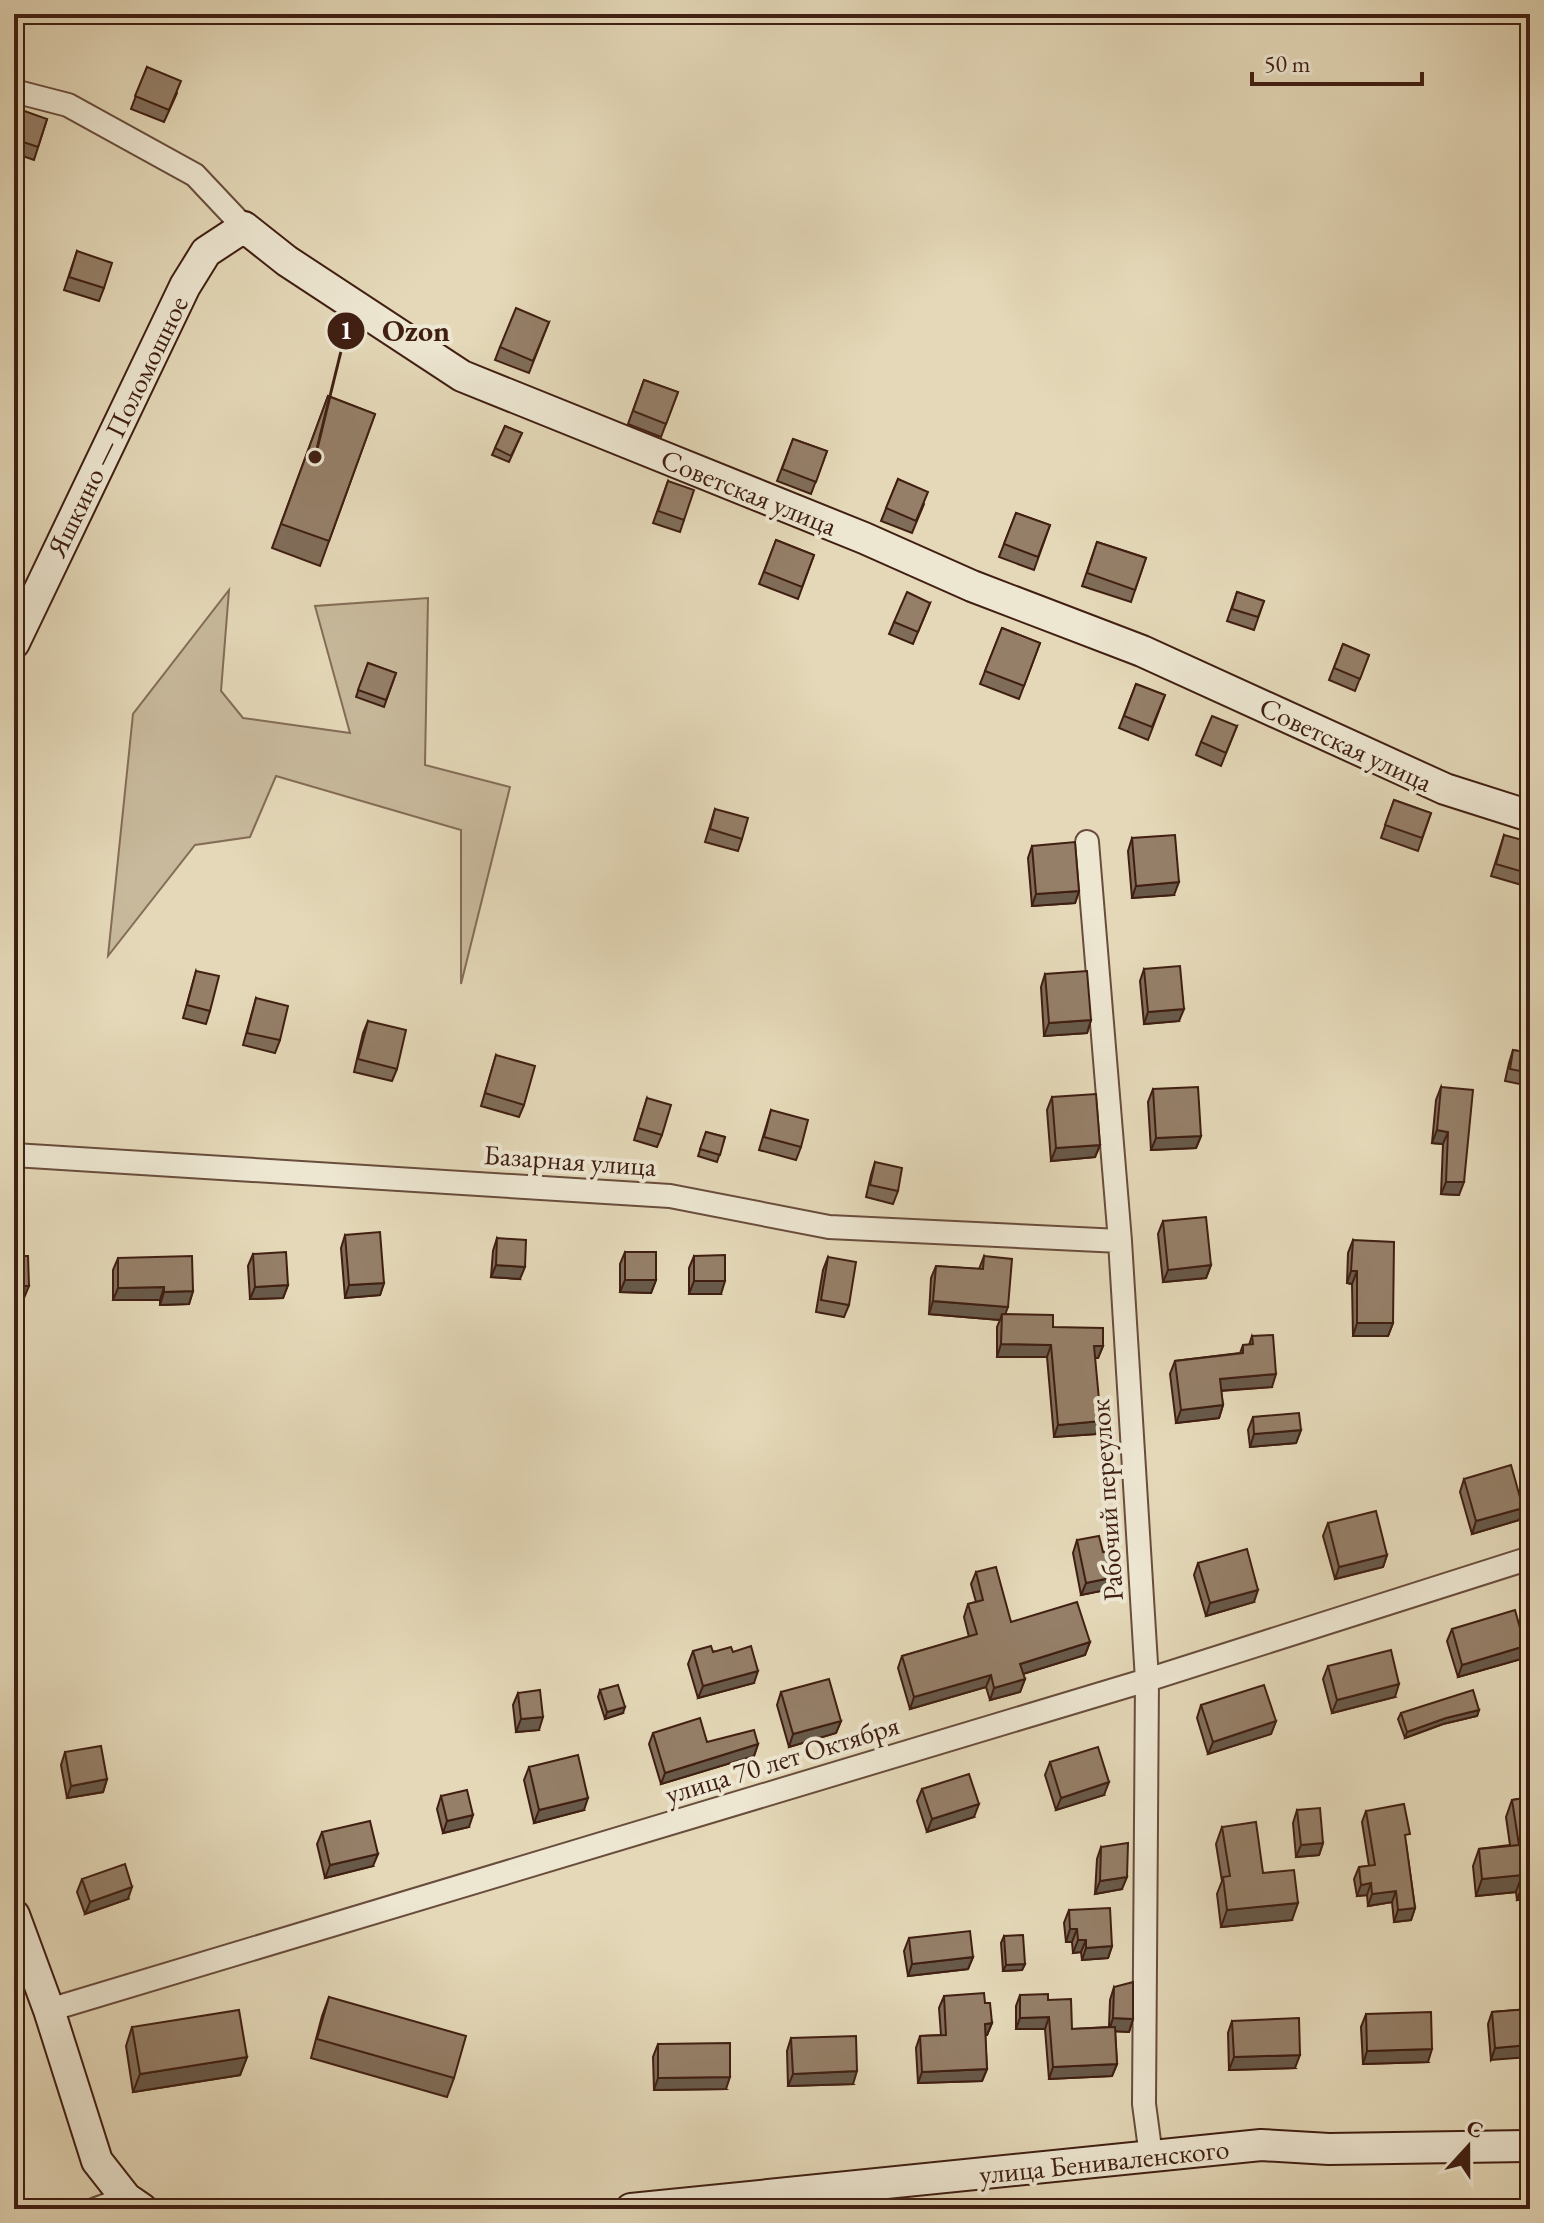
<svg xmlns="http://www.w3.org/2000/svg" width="1544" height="2223" viewBox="0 0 1544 2223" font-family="'EB Garamond',serif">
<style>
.green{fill:#c8b99c;stroke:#846c57;stroke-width:2}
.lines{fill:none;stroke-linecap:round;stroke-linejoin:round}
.street-casing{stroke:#694d3c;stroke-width:26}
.secondary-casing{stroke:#401f12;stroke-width:34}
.street{stroke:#ede6d1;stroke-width:22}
.secondary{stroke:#ede6d1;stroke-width:30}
.wall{fill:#806d59;stroke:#401f12;stroke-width:2}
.shaded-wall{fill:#685949;stroke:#401f12;stroke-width:2}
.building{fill:#957f68;stroke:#401f12;stroke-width:2}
.labels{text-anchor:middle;stroke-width:8;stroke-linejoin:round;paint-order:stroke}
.street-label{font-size:28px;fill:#401f12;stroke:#ede6d1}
.leader{fill:none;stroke:#401f12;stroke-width:3}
.callout-dot{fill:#401f12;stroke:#ede6d1;stroke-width:3}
.mark-label{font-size:24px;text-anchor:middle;font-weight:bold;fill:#fff}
.callout-label{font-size:30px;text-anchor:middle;font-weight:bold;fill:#401f12;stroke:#ede6d1;stroke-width:8;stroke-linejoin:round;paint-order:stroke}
</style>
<rect width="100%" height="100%" fill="#e4d8b8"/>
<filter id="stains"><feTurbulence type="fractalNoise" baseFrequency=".0025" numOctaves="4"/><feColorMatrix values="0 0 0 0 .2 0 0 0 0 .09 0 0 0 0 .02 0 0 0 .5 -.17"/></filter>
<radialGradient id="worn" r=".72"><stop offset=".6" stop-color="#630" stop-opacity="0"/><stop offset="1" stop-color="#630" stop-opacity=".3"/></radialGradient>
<path class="green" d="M229,590L221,691L243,718L350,733L315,606L428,598L425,765L510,787L461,984V830L276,776L250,837L195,845L108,956L133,714Z"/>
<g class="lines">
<defs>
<path id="street" d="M14,91L68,105L195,175L244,227
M1087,842L1120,1241L1147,1680L1144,2104L1151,2156
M14,1155L670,1196L829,1227L1120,1241
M49,2010L1147,1680L1530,1558
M96,2209L126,2198"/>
<path id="secondary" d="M14,643L185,286L206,252L244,227L287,261L462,376L864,538L972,586L1142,651L1445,789L1530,816
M14,1915L49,2010L97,2161L126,2198L142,2209
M631,2209L1261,2145L1329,2149L1530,2146"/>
</defs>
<use href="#street" class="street-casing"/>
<use href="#secondary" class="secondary-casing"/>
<use href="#street" class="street"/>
<use href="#secondary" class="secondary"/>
</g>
<path class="wall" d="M147,67L177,93L164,122L131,109Z
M14,115L47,119L34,160L14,153Z
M77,251L104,288L99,301L64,290Z
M549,322L529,373L495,360L500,347Z
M644,380L678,392L661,437L628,424Z
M328,396L375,414L320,566L272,548Z
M505,426L522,433L509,462L492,455Z
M793,439L827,451L811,494L777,481Z
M898,479L924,504L912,533L881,521Z
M668,481L684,520L680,532L653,523Z
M1016,513L1050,525L1034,570L999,557Z
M776,540L814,555L798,599L759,584Z
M1097,542L1146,558L1131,602L1082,586Z
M1237,592L1264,601L1254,630L1227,621Z
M930,603L913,644L889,634L894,622Z
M1002,628L1040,643L1019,699L980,684Z
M1343,644L1369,655L1355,691L1329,680Z
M368,663L396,673L384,707L356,697Z
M1136,684L1165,695L1148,740L1119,728Z
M1237,726L1221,766L1196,755L1201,742Z
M1394,800L1431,813L1418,851L1381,838Z
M715,809L742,839L738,851L705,842Z
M1504,835L1530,873L1525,886L1491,876Z
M1132,838L1174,895L1132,898L1128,851Z
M1032,846L1079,891L1075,903L1032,906L1028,858Z
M1144,969L1179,1021L1144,1024L1140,981Z
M196,971L210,1011L206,1024L183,1018Z
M1045,974L1091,1020L1087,1033L1044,1036L1041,987Z
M256,998L280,1040L275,1053L243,1045Z
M368,1021L397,1069L392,1081L354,1072L363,1033Z
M1513,1050L1530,1053V1086L1505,1081L1509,1063Z
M496,1055L524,1105L519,1117L481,1106Z
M1441,1087L1459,1195L1441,1194L1443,1144L1432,1143L1436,1100Z
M1153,1089L1201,1136L1196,1148L1151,1150L1148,1102Z
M1052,1097L1100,1145L1095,1157L1051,1161L1047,1110Z
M647,1098L662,1135L657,1147L634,1140Z
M771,1110L801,1147L796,1160L759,1150Z
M706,1132L725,1137L717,1162L698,1156Z
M875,1162L898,1191L893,1204L866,1197L871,1175Z
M1163,1221L1211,1265L1206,1278L1163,1282L1158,1234Z
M345,1235L384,1283L380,1295L345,1298L341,1248Z
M497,1238L520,1279L491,1277L493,1251Z
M1353,1240L1393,1323L1388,1336H1353L1352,1284L1347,1283L1348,1253Z
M625,1252L656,1280L651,1293L620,1292V1264Z
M253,1254L288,1285L283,1298L250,1299L248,1266Z
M694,1256L721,1294H689V1268Z
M984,1256L1005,1314L1053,1327L1103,1346L1098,1358H1095L1096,1434L1054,1437L1047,1357H997V1327L1000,1320L929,1314L931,1278L936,1266L979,1269Z
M828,1257L849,1305L844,1317L816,1312L823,1270Z
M118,1258L193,1291L189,1304L160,1305V1300H113V1270Z
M1252,1336L1272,1387L1221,1391L1223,1405L1219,1418L1176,1423L1170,1374L1175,1361L1240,1353L1243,1345H1249Z
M1253,1417L1301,1430L1296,1443L1250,1447L1248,1430Z
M1464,1479L1519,1520L1472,1534L1460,1492Z
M1328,1523L1387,1555L1383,1567L1335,1579L1323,1536Z
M1077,1540L1120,1576L1116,1588L1081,1595L1073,1553Z
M1198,1563L1254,1602L1206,1616L1194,1575Z
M976,1572L1011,1622L1090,1642L1085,1655L1023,1674L1025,1679L1020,1692L990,1700L986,1687L910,1709L898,1668L902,1656L969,1637L964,1617L968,1604L976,1602L971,1584Z
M1452,1629L1521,1659L1458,1677L1447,1641Z
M693,1651L733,1652L754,1683L698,1698L688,1664Z
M1328,1666L1395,1697L1332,1713L1323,1679Z
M600,1690L623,1713L605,1719L598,1697Z
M781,1692L841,1721L836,1733L789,1747L777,1705Z
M518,1693L539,1730L516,1732L513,1705Z
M1201,1705L1276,1721L1271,1734L1208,1754L1197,1718Z
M1479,1710L1477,1716L1443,1724L1405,1738L1398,1719L1401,1713Z
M653,1733L707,1742L758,1744L754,1756L661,1784L649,1744Z
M65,1752L107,1779L103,1792L67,1798L61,1765Z
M1050,1762L1104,1795L1056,1810L1045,1775Z
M529,1767L584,1810L534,1823L524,1780Z
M922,1789L974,1817L927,1832L917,1801Z
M441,1796L469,1827L443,1833L437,1809Z
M1530,1797V1898L1517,1900L1516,1892L1476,1896L1473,1866L1479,1849L1510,1845L1506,1817L1512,1800Z
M1297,1810L1323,1843L1319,1855L1296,1857L1293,1823Z
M1366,1811L1406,1844L1415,1908L1411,1920L1394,1922L1392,1902L1368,1906L1367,1895L1357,1896L1354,1879L1359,1867L1369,1866L1362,1822Z
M1222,1827L1263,1873L1292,1920L1221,1927L1217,1894L1222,1881L1216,1844Z
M322,1832L373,1866L325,1878L317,1844Z
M1101,1847L1122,1889L1095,1894L1097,1859Z
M82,1879L128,1899L85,1914L77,1892Z
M1069,1910L1112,1946L1108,1958L1082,1960L1081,1952L1073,1953L1072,1942H1066L1064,1923Z
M1004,1936L1025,1964L1022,1970L1003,1971L1001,1943Z
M909,1938L973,1957L968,1969L908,1976L904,1951Z
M1114,1987L1133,2019L1129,2032L1115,2031L1117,2064L1112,2076L1049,2079L1045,2029H1016V2006L1020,1995L1048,2000L1072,2029L1109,2027L1110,2000Z
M944,1996L985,2003L992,2023L987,2035H985L987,2069L982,2081L918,2083L916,2048L920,2036L941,2035L939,2008Z
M329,1997L454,2078L447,2097L311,2058L322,2016Z
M1530,2009L1491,2060L1488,2024L1492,2012Z
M1366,2014L1428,2062L1363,2064L1361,2027Z
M1232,2021L1295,2068L1229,2070L1228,2033Z
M132,2027L247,2057L240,2075L133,2092L126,2046Z
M791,2038L853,2084L788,2086L787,2051Z
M658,2044L726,2089L654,2090L653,2057Z"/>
<path class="shaded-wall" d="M1179,882L1174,895L1132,898L1136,886Z
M1079,891L1075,903L1032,906L1036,894Z
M1184,1009L1179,1021L1144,1024L1148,1012Z
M1091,1020L1087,1033L1044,1036L1049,1023Z
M1437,1130L1448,1132L1443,1144L1432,1143Z
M1201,1136L1196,1148L1151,1150L1156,1138Z
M1100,1145L1095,1157L1051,1161L1056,1148Z
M1446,1182H1464L1459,1195L1441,1194Z
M496,1265L525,1267L520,1279L491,1277Z
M1211,1265L1206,1278L1163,1282L1168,1270Z
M1351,1271H1357L1352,1284L1347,1283Z
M625,1280H656L651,1293L620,1292Z
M694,1281H725L721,1294H689Z
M384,1283L380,1295L345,1298L349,1285Z
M288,1285L283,1298L250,1299L255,1287Z
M14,1286H29L24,1298H14Z
M164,1287L160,1300H113L118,1288Z
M193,1291L189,1304L160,1305L164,1292Z
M933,1301L1008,1307L1003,1320L1002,1314L1000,1320L929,1314Z
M1357,1323H1393L1388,1336H1353Z
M1001,1344L1051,1345L1047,1357H997Z
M1094,1346H1103L1098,1358H1089Z
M1276,1374L1272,1387L1215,1391L1220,1379Z
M1223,1405L1219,1418L1176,1423L1181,1410Z
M1101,1421L1096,1434L1054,1437L1058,1425Z
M1301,1430L1296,1443L1250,1447L1254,1434Z
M1523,1508L1519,1520L1472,1534L1476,1521Z
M1387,1555L1383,1567L1335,1579L1339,1567Z
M1120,1576L1116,1588L1081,1595L1086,1583Z
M1258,1590L1254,1602L1206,1616L1210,1603Z
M1090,1642L1085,1655L1016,1676L1020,1664Z
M1525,1646L1521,1659L1458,1677L1462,1665Z
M758,1671L754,1683L698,1698L703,1686Z
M991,1675L986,1687L910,1709L914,1697Z
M1025,1679L1020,1692L990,1700L994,1688Z
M1399,1684L1395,1697L1332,1713L1337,1700Z
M625,1707L623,1713L605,1719L607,1712Z
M1479,1710L1477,1716L1443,1724L1405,1738L1407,1732L1446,1718Z
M543,1717L539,1730L516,1732L521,1719Z
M841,1721L836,1733L789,1747L793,1734Z
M1276,1721L1271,1734L1208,1754L1213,1742Z
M758,1744L754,1756L661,1784L665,1773Z
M107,1779L103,1792L67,1798L71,1786Z
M1109,1782L1104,1795L1056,1810L1061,1798Z
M588,1798L584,1810L534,1823L539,1810Z
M979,1804L974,1817L927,1832L932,1819Z
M473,1815L469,1827L443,1833L447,1821Z
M1323,1843L1319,1855L1296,1857L1301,1845Z
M378,1854L373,1866L325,1878L330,1865Z
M1522,1875L1516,1892L1476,1896L1482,1879Z
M1127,1877L1122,1889L1095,1894L1100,1881Z
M1530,1882V1898L1517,1900L1523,1883Z
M1371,1883L1367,1895L1357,1896L1361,1885Z
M132,1887L128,1899L85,1914L90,1902Z
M1396,1891L1392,1902L1368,1906L1372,1894Z
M1298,1903L1292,1920L1221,1927L1227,1910Z
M1415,1908L1411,1920L1394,1922L1398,1910Z
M1070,1929H1077L1072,1942H1066Z
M1078,1940H1086L1081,1952L1073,1953Z
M1112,1946L1108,1958L1082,1960L1086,1948Z
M973,1957L968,1969L908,1976L912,1964Z
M1025,1964L1022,1970L1003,1971L1006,1965Z
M1049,2017L1045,2029H1016L1020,2018Z
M1113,2018L1133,2019L1129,2032L1109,2031Z
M992,2023L987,2035L981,2036L985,2024Z
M1530,2045V2057L1491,2060L1495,2048Z
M1432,2049L1428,2062L1363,2064L1367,2051Z
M1300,2055L1295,2068L1229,2070L1234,2057Z
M247,2057L240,2075L133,2092L140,2074Z
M1117,2064L1112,2076L1049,2079L1053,2067Z
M987,2069L982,2081L918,2083L922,2072Z
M857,2071L853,2084L788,2086L793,2074Z
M730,2077L726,2089L654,2090L658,2078Z"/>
<path class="building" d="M147,67L181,81L169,110L135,96Z
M16,108L47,119L38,147L14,139V115Z
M77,251L112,263L104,288L69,277Z
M516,308L549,322L533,361L500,347Z
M644,380L678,392L666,424L633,411Z
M328,396L375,414L329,541L281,524Z
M505,426L522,433L511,456L495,448Z
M793,439L827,451L816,482L782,469Z
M898,479L928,492L916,521L886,508Z
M668,481L694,490L684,520L658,511Z
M1016,513L1050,525L1038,557L1004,544Z
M776,540L814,555L802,587L764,572Z
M1097,542L1146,558L1135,590L1087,573Z
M907,592L930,603L918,632L894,622Z
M1237,592L1264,601L1258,617L1232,609Z
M1002,628L1040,643L1024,686L985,671Z
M1343,644L1369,655L1360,679L1334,668Z
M368,663L396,673L386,700L358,690Z
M1136,684L1165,695L1152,727L1124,716Z
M1212,716L1237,726L1226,753L1201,742Z
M1394,800L1431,813L1422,838L1385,825Z
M715,809L748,818L742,839L710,829Z
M1175,835L1179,882L1136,886L1132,838Z
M1504,835L1530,842V874L1496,864Z
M1075,842L1079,891L1036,894L1032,846Z
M1180,966L1184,1009L1148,1012L1144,969Z
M196,971L219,976L210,1011L187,1005Z
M1087,971L1091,1020L1049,1023L1045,974Z
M256,998L288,1006L280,1040L247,1033Z
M368,1021L406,1030L397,1069L358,1059Z
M1513,1050L1530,1053V1073L1510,1069Z
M496,1055L535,1066L524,1105L485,1093Z
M1198,1087L1201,1136L1156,1138L1153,1089Z
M1441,1087L1473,1090L1464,1182H1446L1448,1132L1437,1130Z
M1096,1094L1100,1145L1056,1148L1052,1097Z
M647,1098L671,1105L662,1135L638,1128Z
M771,1110L808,1120L801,1147L764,1137Z
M706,1132L725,1137L720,1155L700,1149Z
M875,1162L902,1168L898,1191L870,1185Z
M1206,1217L1211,1265L1168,1270L1163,1221Z
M380,1232L384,1283L349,1285L345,1235Z
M497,1238L526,1240L525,1267L496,1265Z
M1353,1240L1394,1242L1393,1323H1357V1271H1351Z
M286,1252L288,1285L255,1287L253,1254Z
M625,1252H656V1280H625Z
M725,1255V1281H694V1256Z
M14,1256H28L29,1286H14Z
M192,1256L193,1291L164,1292V1287L118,1288V1258Z
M984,1256L1012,1259L1008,1307L933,1301L936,1266L983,1269Z
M828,1257L856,1262L849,1305L821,1300Z
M1002,1314L1053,1315V1327L1103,1328V1346H1094L1101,1421L1058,1425L1051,1345L1001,1344Z
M1273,1335L1276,1374L1220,1379L1223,1405L1181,1410L1175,1361L1243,1353V1345L1253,1344L1252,1336Z
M1299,1413L1301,1430L1254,1434L1253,1417Z
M1511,1465L1523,1508L1476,1521L1464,1479Z
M1376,1511L1387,1555L1339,1567L1328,1523Z
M1099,1536L1103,1552L1114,1550L1120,1576L1086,1583L1077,1540Z
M1247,1549L1258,1590L1210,1603L1198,1563Z
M996,1567L1011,1622L1077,1602L1090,1642L1020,1664L1025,1679L994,1688L991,1675L914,1697L902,1656L977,1634L968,1604L983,1600L976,1572Z
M1515,1610L1525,1646L1462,1665L1452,1629Z
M711,1646L713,1652L731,1647L733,1652L751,1646L758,1671L703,1686L693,1651Z
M1391,1650L1399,1684L1337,1700L1328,1666Z
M829,1679L841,1721L793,1734L781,1692Z
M618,1685L625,1707L607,1712L600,1690Z
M1264,1685L1276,1721L1213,1742L1201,1705Z
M540,1690L543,1717L521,1719L518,1693Z
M1473,1690L1479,1710L1446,1718L1407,1732L1401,1713Z
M700,1718L707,1742L754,1730L758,1744L665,1773L653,1733Z
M101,1746L107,1779L71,1786L65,1752Z
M1098,1747L1109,1782L1061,1798L1050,1762Z
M578,1755L588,1798L539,1810L529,1767Z
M969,1774L979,1804L932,1819L922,1789Z
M467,1790L473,1815L447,1821L441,1796Z
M1530,1797V1882L1523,1883L1522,1875L1482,1879L1479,1849L1519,1845L1512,1800Z
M1404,1804L1410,1834L1405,1835L1415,1908L1398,1910L1396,1891L1372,1894L1371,1883L1361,1885L1359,1867L1375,1865L1366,1811Z
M1320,1808L1323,1843L1301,1845L1297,1810Z
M370,1821L378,1854L330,1865L322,1832Z
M1256,1822L1263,1873L1294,1870L1298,1903L1227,1910L1223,1877L1230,1876L1222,1827Z
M1128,1843L1127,1877L1100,1881L1101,1847Z
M125,1864L132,1887L90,1902L82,1879Z
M1110,1908L1112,1946L1086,1948V1940H1078L1077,1929H1070L1069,1910Z
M970,1931L973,1957L912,1964L909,1938Z
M1023,1935L1025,1964L1006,1965L1004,1936Z
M1133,1982V2019L1113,2018L1114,1987Z
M984,1993L985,2003H990L992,2023L985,2024L987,2069L922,2072L920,2036L946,2035L944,1996Z
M1048,1994V2000L1071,1999L1072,2029L1115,2027L1117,2064L1053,2067L1049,2017L1020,2018V1995Z
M329,1997L466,2036L454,2078L317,2039Z
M1530,2009V2045L1495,2048L1492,2012Z
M239,2010L247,2057L140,2074L132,2027Z
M1431,2012L1432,2049L1367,2051L1366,2014Z
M1299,2018L1300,2055L1234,2057L1232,2021Z
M856,2036L857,2071L793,2074L791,2038Z
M730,2043V2077L658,2078V2044Z"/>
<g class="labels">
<g class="street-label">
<text transform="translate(117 426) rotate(-64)" y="10">Яшкино — Поломошное</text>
<text transform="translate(749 492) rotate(22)" y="10">Советская улица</text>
<text transform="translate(1346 744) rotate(25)" y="10">Советская улица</text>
<text transform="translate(570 1160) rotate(4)" y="10">Базарная улица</text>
<text transform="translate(1106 1500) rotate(-94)" y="10">Рабочий переулок</text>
<text transform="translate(782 1759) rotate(-17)" y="10">улица 70 лет Октября</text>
<text transform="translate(1104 2161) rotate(-6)" y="10">улица Бениваленского</text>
</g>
</g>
<path class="leader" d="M315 457L346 331"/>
<g class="callout-dot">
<circle cx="315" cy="457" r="8"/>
<circle cx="346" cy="331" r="20"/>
</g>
<g class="mark-label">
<text x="346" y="339">1</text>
</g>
<g class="callout-label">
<text x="416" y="341">Ozon</text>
</g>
<rect width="1544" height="2223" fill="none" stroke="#e4d8b8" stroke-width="48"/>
<rect x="16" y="16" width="1512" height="2191" fill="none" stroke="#401f12" stroke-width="4"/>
<rect x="24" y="24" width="1496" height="2175" fill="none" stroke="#401f12" stroke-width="2"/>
<g transform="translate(1468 2147) rotate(21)" stroke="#ede6d1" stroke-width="6" paint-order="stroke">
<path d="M0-6L14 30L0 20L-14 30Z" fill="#401f12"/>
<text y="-12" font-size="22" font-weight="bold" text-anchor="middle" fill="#401f12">С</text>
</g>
<path d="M1252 72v12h170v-12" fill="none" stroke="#401f12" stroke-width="4"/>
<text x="1264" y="72" font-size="24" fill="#401f12" stroke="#ede6d1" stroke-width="6" paint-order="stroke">50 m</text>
<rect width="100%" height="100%" filter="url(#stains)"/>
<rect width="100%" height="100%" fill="url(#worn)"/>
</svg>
